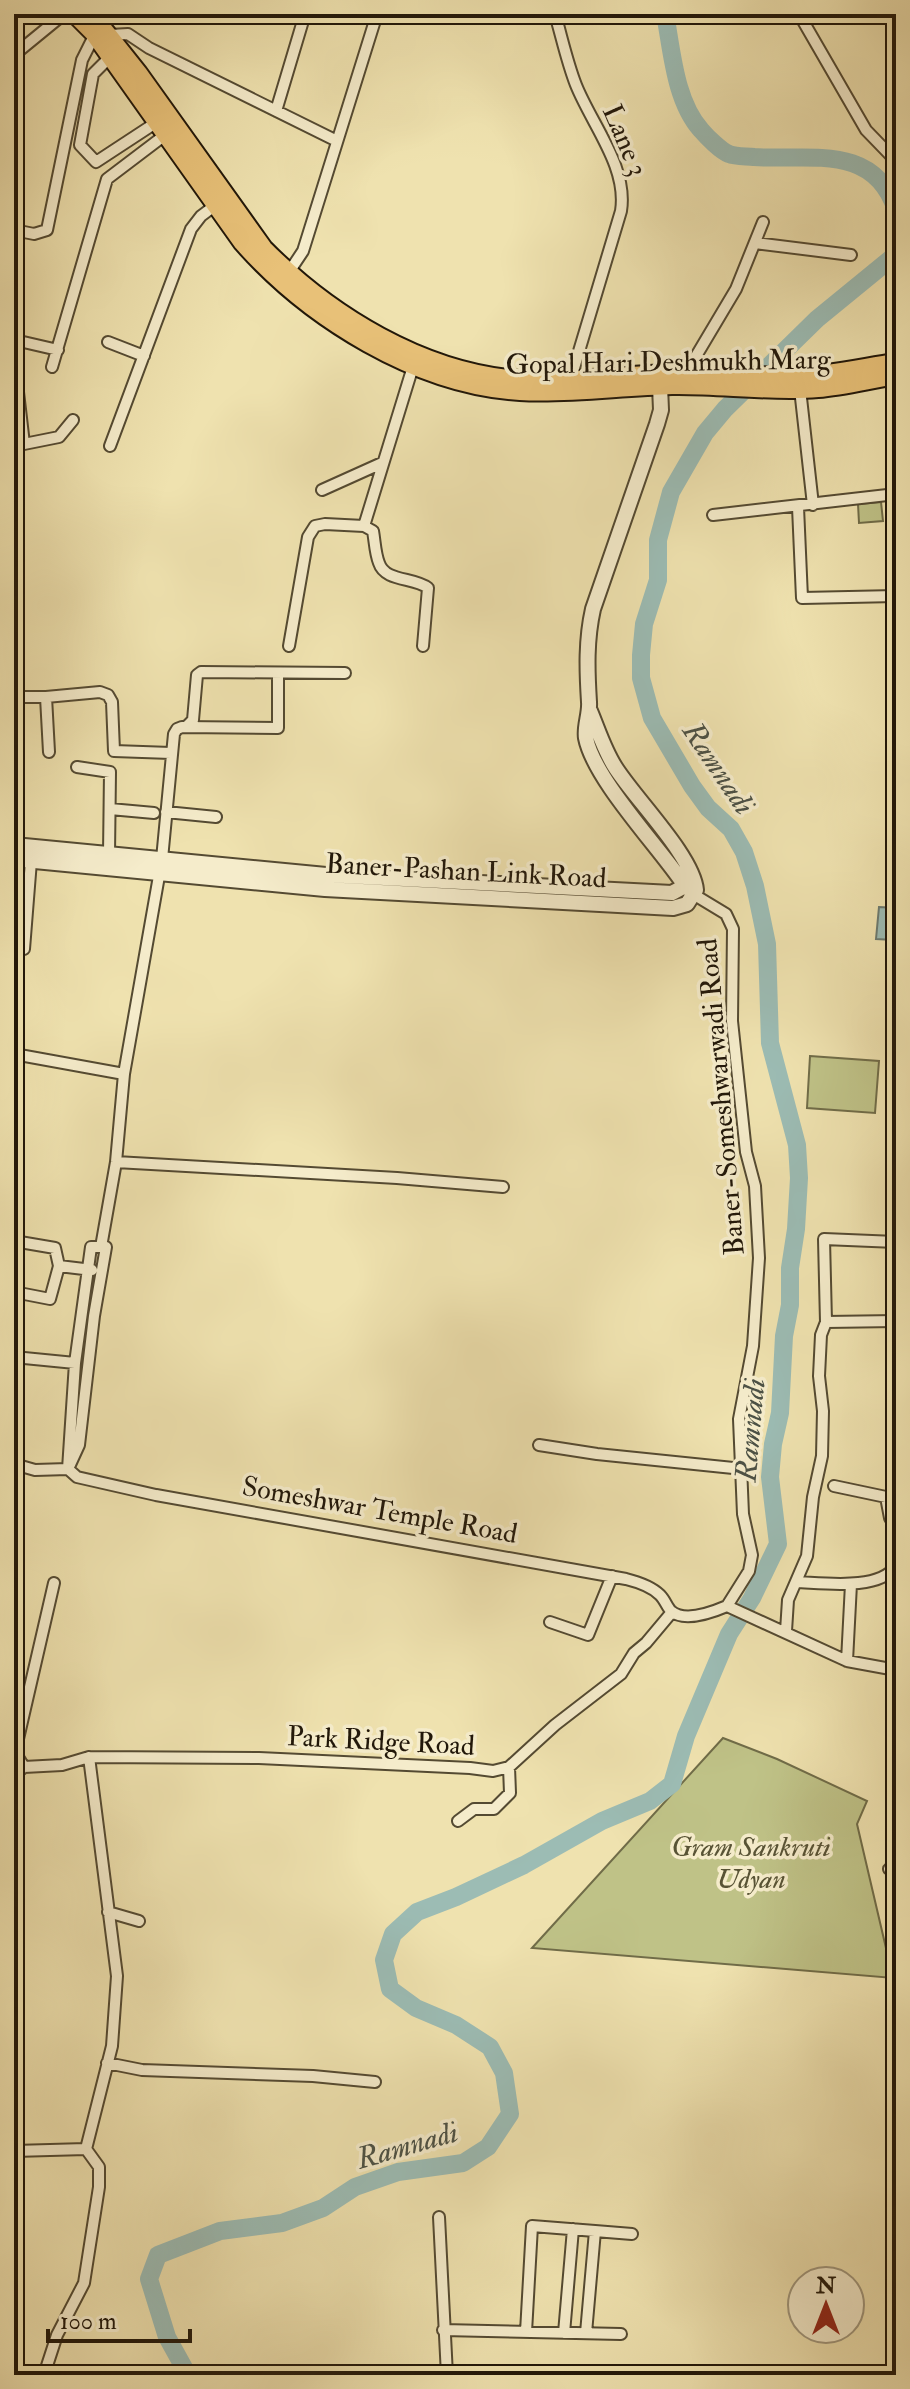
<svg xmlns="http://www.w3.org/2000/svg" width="910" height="2389" viewBox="0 0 910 2389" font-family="'IM FELL Double Pica',serif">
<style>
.green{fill:#bfc287;stroke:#706c48;stroke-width:2}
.water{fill:#9cbcb4;stroke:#6b7a70;stroke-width:2}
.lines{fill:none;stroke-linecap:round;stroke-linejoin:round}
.river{stroke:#9cbcb4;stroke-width:18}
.minor-casing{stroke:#544a32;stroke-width:14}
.tertiary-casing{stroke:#544a32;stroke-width:18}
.primary-casing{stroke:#211709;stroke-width:20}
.minor{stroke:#f5eccb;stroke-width:10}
.tertiary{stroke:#f5eccb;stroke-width:14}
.primary{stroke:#e8c178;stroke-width:16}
.labels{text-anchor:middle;stroke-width:7;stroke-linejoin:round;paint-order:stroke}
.street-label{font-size:28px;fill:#211709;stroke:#f5eccb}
.park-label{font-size:28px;font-style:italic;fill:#585335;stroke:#f5eccb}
.water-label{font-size:30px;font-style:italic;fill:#4c5145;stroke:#f5eccb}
</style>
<rect width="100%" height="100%" fill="#efe2af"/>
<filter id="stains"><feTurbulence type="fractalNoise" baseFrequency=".0025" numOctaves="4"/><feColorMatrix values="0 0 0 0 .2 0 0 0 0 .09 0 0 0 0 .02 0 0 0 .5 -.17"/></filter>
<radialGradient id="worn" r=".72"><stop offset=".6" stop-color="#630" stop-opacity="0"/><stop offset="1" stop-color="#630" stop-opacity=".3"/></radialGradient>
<path class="green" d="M881,502L883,521L859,523L858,504Z
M810,1056L879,1061L875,1113L807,1108Z
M723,1738L777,1759L867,1801L857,1824L893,1978L532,1948Z"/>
<path class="water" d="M879,907L896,908L894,940L876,939Z"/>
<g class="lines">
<path class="river" d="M665,14C672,51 675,101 701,130C707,137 721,151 729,154C736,157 747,156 754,157C807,161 874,142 896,210
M188,2375L167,2337L149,2279L158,2255L220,2231L282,2223L323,2208L355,2187L398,2172L463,2163L488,2147L510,2114L504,2073L490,2047L456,2025L416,2008L390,1989L384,1960L393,1934L417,1912L456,1897L524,1865L602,1821L650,1801L672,1784L686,1736L729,1634L752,1598L778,1544L770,1477L773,1444L780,1413L784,1336L790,1305V1268L796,1229L799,1178L797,1145L770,1043L767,944L755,886L744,852L731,829L708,808L692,786L652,718L641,678V655L644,624L658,580V540L671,492L705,433L725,409L817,319L894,256L896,250"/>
<defs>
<path id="minor" d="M555,14C562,38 567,62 576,85C592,125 628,167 621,211L571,378
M799,14L866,130L896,161
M110,35L128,34L149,48L337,141
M14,55L64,14
M110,57L93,74L80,145L96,162L157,122
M276,111L305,14
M14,230L34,234L47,230L82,60L96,32
M755,243L851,255
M289,272L303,251L377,14
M108,342L144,356
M58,350L19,341L15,366L24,444L59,437L73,420
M52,367L107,179L165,135
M686,373L736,289L763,222
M800,389L813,505
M110,446L191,229L201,216L217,204
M322,490L382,463
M798,507L802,598L896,596
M713,515L896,494
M364,526L373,531C375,542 375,553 379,563C385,582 414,577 428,588L423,646
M289,646L308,537L315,526L325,524L364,526L415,360
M14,697H46L49,752
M46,697L100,692L108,695L112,702L114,751L171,753
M186,727L193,720L197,675L201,672L345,673
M77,767L110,772L109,854
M110,809L154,813
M166,812L216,817
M688,891L726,914L733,929L732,1021L746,1152L755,1186L759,1258L753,1346L739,1419L743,1514L752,1555L749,1571L727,1606
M24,949L31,861
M14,1054L124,1074
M14,1089H16L14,1102
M116,1162L397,1178L503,1187
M14,1241L55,1248L59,1266L50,1299L14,1292
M91,1247H106L94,1316L79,1445L68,1469L75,1363Z
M101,1247L116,1162L124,1074L162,859L174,734L177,729L182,727L278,728V673
M59,1266L92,1270
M826,1322L896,1321
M14,1357L75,1363
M539,1445L597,1454L743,1469
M14,1464L35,1470L68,1469L77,1477L156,1495L626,1579C638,1582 651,1586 660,1595C665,1600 667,1607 671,1611C685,1623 713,1612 727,1606
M834,1486L886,1497L890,1518L896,1526
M796,1582C824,1583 879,1591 896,1566
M727,1606L847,1661L896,1670
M550,1622L588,1635L612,1576
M786,1631L788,1600L807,1556L813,1497L822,1456L823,1411L819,1376L821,1335L826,1322L824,1239L896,1242
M847,1661L851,1584
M24,1767L62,1765L89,1757L259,1758L470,1768L493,1771L509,1767L555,1725L621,1674L634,1653L646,1643L672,1612
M24,1767L15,1752L54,1583
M14,1775L24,1767
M458,1821L474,1809H494L510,1793L509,1767
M889,1869L896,1870
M108,1912L139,1921
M107,2063L142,2070L313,2076L375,2082
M86,2149L112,2046L117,1976L89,1757
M14,2151L86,2149
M439,2217L447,2375
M595,2231L632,2234
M443,2330L621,2334
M526,2332L532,2226L595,2231L586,2333
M564,2333L573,2229
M44,2375L57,2335L84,2283L99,2187V2167L86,2149"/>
<path id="tertiary" d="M14,845L326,875L672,893L683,887V883C658,846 594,779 586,738C584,727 590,714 589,702C587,670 586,640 593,609L657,424L661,410L660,386
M14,859L325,889L673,908L687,904L696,890C693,856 635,799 615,767C604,750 598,730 590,711"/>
<path id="primary" d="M74,14L93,33L242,243C309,319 417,386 520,392C570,395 621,387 672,386C720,385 769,393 818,389C844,387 870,380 896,376
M92,14L139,73L264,248C330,315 423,372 519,379C569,383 621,374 671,373C712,372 753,376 793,376C827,375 862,367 896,362"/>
</defs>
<use href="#minor" class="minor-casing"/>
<use href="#tertiary" class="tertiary-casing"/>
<use href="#primary" class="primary-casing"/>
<use href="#minor" class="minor"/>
<use href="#tertiary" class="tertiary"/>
<use href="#primary" class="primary"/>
</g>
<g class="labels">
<g class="street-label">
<text transform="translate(626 140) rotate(67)" y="10">Lane 3</text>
<text transform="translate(668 361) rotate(-1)" y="10">Gopal Hari Deshmukh Marg</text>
<text transform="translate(466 870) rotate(3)" y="10">Baner-Pashan Link Road</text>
<text transform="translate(720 1097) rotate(-95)" y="10">Baner-Someshwarwadi Road</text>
<text transform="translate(380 1509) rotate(10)" y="10">Someshwar Temple Road</text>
<text transform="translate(381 1740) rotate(3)" y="10">Park Ridge Road</text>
</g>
<g class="park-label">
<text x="751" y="1856">Gram Sankruti<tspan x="751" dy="32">Udyan</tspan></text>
</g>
<g class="water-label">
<text transform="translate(719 768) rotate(56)" y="10">Ramnadi</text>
<text transform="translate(750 1430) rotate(-85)" y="10">Ramnadi</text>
<text transform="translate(407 2145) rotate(-16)" y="10">Ramnadi</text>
</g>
</g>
<rect width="910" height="2389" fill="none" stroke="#efe2af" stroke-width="48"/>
<rect x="16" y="16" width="878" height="2357" fill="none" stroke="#211709" stroke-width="4"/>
<rect x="24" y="24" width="862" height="2341" fill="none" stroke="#211709" stroke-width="2"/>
<g transform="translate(826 2305)"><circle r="38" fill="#f5eccb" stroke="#a0977d" stroke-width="2"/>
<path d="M0-6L14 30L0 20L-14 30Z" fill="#8f2418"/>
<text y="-12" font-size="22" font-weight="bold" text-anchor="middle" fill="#211709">N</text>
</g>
<path d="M48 2329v12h142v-12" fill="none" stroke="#211709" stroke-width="4"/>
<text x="60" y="2329" font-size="24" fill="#211709" stroke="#f5eccb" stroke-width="6" paint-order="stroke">100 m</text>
<rect width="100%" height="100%" filter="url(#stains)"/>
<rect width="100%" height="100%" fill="url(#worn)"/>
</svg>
